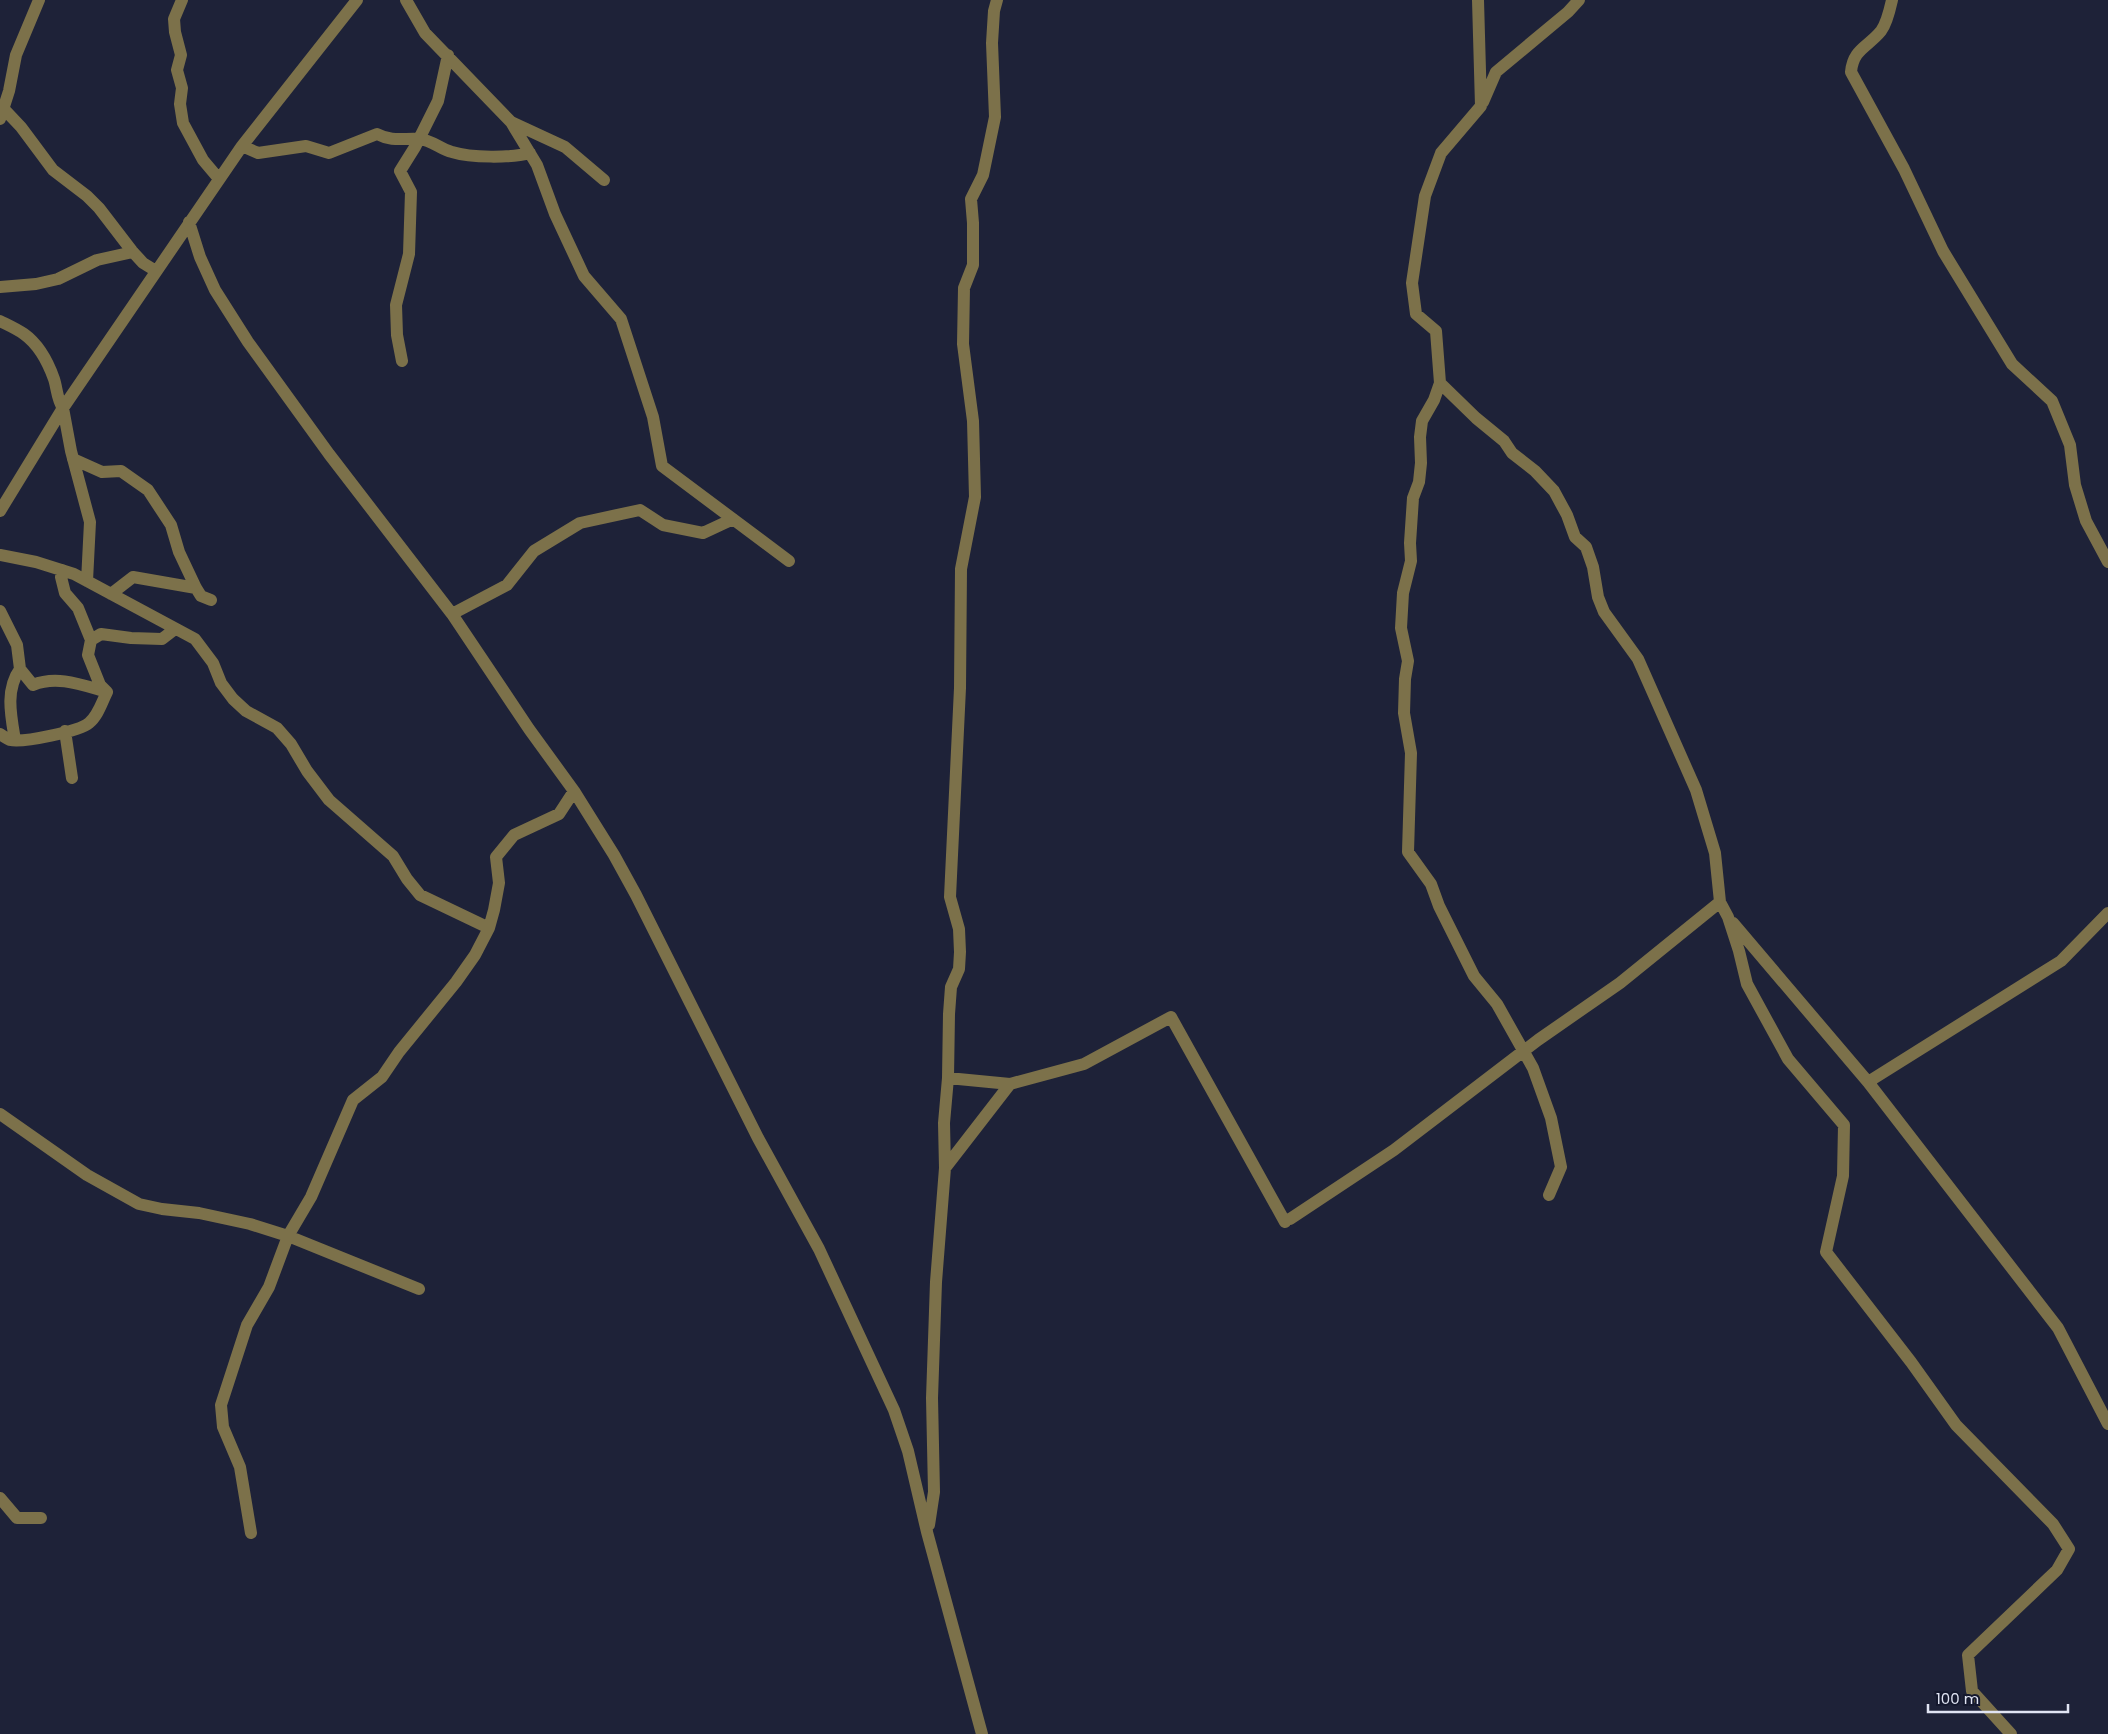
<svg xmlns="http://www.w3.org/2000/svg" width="2108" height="1734" viewBox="0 0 2108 1734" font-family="Poppins,sans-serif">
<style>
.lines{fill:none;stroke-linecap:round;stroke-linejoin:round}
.minor{stroke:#7c714a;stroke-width:12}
</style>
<rect width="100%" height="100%" fill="#1e2238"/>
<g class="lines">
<path class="minor" d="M182,0L174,19L175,32L181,55L177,70L182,88L180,104L183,123L203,160L219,179
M406,0L425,33L511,122L537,165L555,214L584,276L621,319L653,417L662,466L789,561
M1478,0L1481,106L1441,153L1425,196L1412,283L1416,314L1436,331L1440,383L1476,418L1504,441L1512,453L1535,471L1554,491L1567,515L1575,537L1586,547L1593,567L1598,597L1604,612L1638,659L1696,790L1715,853L1720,902L1728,917L1739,951L1747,984L1788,1059L1844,1125L1843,1176L1826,1252L1911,1362L1956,1425L2053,1524L2069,1549L2057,1570L1968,1655L1972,1691L2011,1734
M1892,0C1890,9 1887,23 1881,31C1868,47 1853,49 1851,72L1904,169L1943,251L2012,364L2052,401L2070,445L2075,485L2086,521L2108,562
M1483,102L1496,72L1568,12L1579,0
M0,108L4,109L21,127L53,170L87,196L99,208L132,251L143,263L156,271
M0,119L9,91L16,55L39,0
M511,122L565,147L604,180
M242,146L258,153L306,146L329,153L377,134C392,142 404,138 419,139C432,140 440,149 452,152C471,158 511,158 530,153
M189,222L200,257L215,290L248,342L329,454L452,614L529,729L574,791L614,855L636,895L758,1138L819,1249L894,1410L908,1451L927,1532L982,1734
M0,287L36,284L58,279L97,260L133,252
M0,321C8,325 17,329 24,334C38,344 48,362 54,379C57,388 57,400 63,408L71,451L90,522L87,581
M402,361L397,335L396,305L409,254L411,192L400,171L415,147L438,101L448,55
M1440,383L1434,400L1422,421L1420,437L1421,463L1419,482L1413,498L1410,543L1411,561L1403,593L1401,628L1408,661L1405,679L1404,713L1411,753L1408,852L1431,884L1439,906L1474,976L1497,1004L1533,1068L1551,1118L1561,1167L1549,1195
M73,459L102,472L121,471L148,490L171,525L179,552L196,588L201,596L211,600
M0,511L63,408L242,146L357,0
M0,555L36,562L74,574L195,639L213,663L221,683L233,699L246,711L277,728L291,744L307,771L329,800L393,856L407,879L420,895L489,928
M111,594L133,577L196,588
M0,611L17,645L20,669L33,685C57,675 82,685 107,692
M452,614L507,585L534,551L580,523L640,510L663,525L703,533L733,519
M91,640L101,634L131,638L162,639L175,629
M65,731L72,778
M0,734C3,736 7,739 10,740C23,743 80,731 89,723C98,716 102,702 107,692L100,685L88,655L91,640L78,608L65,593L61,577L62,570
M15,740C11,716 5,690 20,669
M1733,923L1868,1082L2058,1328L2108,1424
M948,1078L1010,1084
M1868,1082L2061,961L2108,913
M0,1114L87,1175L139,1204L162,1209L199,1213L250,1224L288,1236L419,1289
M945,1168L1010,1084L1084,1064L1171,1017L1285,1222
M1290,1219L1394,1150L1538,1040L1620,983L1720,902
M0,1498L17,1518H41
M929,1525L934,1492L932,1398L936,1282L945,1168L944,1123L948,1078L949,1014L951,987L959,969L960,952L959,929L950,897L960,688L961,569L975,497L973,421L963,344L964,288L973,265V223L971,199L983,175L995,117L992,43L994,11L997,0
M251,1533L240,1467L223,1427L221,1405L247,1325L269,1287L288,1236L311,1197L353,1100L382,1077L399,1052L456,982L475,955L489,928L494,910L499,883L496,857L514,835L559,814L574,791"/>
</g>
<path d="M1928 1704v8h140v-8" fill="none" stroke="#e0e4f3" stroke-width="2.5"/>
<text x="1936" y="1704" font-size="15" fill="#e0e4f3" stroke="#15192e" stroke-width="4" paint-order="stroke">100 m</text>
</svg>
